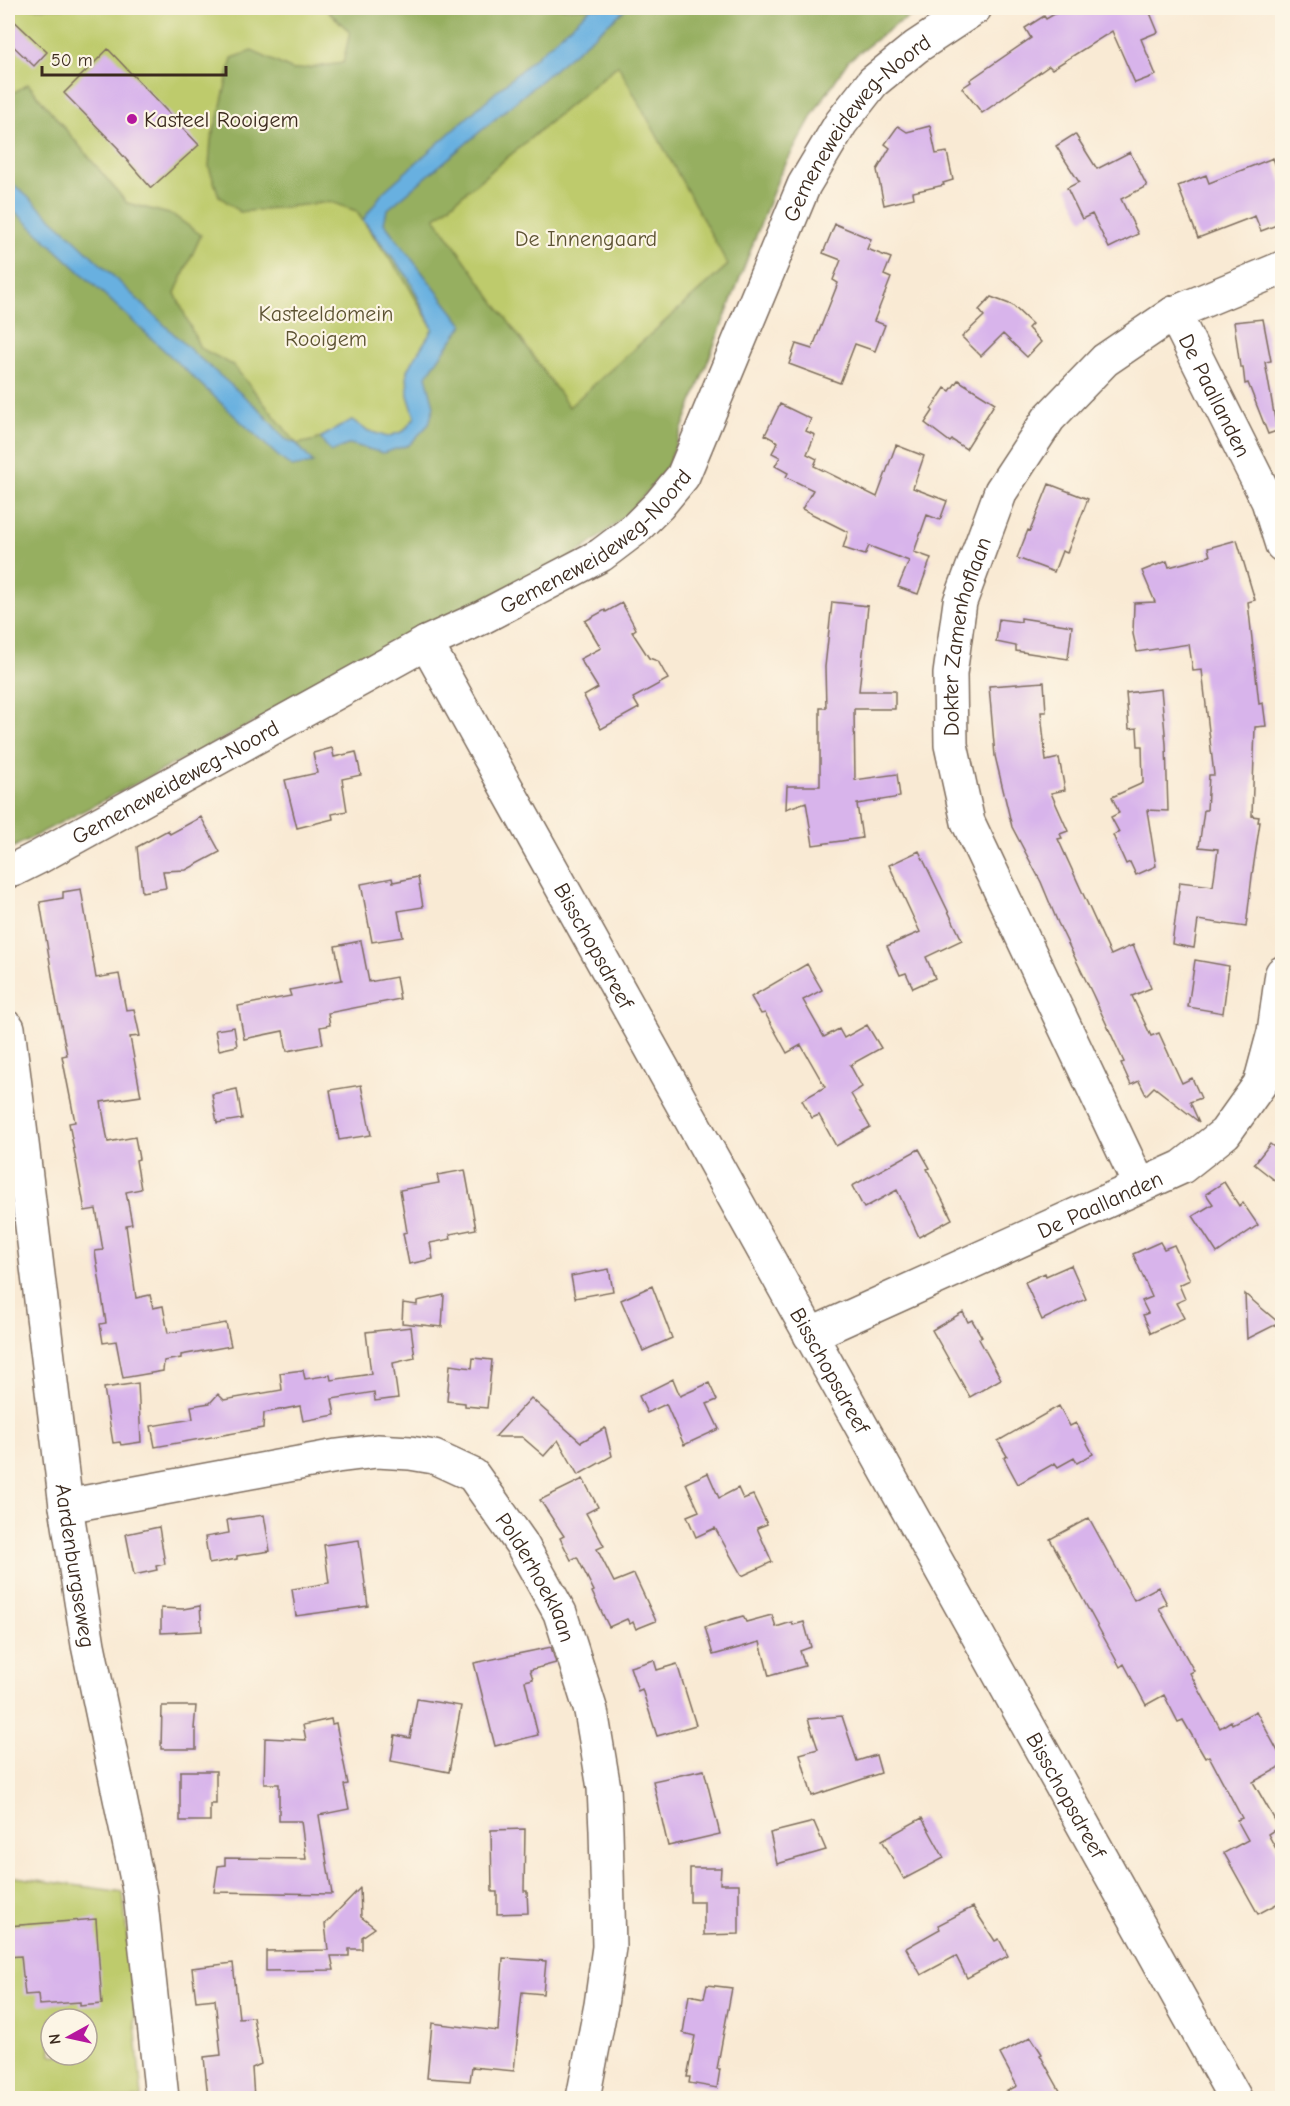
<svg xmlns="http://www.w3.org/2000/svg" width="1290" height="2106" viewBox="0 0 1290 2106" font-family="'Comic Neue',sans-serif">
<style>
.green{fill:#becb6c;stroke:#7c7a45;stroke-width:1.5;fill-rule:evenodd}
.forest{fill:#96af60;stroke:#686c3f;stroke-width:1.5;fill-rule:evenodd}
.water{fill:#68b0e0;stroke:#526d7f;stroke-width:1.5}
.building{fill:#d8b4eb}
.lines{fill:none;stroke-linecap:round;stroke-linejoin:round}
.minor-casing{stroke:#7e6d5e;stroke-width:36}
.minor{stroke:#fff;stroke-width:33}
.poi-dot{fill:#b5179e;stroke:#fcf5e5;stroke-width:2}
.labels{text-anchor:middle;stroke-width:4.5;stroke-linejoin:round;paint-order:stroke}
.poi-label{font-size:22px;fill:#3b2a1e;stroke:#fcf5e5;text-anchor:start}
.street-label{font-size:22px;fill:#3b2a1e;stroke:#fcf5e5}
.park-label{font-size:22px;fill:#5c5232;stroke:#fcf5e5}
</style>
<rect width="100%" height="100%" fill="#fcf5e5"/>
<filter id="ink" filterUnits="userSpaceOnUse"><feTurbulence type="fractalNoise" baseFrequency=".0167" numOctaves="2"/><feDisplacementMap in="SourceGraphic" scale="12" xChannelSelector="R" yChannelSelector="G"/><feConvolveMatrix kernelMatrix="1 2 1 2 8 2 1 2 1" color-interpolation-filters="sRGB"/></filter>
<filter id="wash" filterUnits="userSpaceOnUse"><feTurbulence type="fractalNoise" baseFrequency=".008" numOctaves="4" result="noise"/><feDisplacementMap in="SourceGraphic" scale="24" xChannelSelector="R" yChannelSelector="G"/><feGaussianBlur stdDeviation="1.35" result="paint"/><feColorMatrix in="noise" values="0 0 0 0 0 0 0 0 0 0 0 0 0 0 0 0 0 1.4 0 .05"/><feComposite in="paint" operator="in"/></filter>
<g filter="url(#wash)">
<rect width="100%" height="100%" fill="#f9ead4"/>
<path class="green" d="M8,8H925L895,25L848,61L813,114L779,176L668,465L8,850Z
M8,1876L123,1892L142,2098H8ZM51,2019H87V2055H51Z"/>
<path class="forest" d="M325,8H925L895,25L848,61L813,114L779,176L668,465C639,506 609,533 567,560L8,850V96L28,84L127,203L173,215L201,235L175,293L200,348L233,365L297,444L316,440L352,420L366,430L387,437L404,431L415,417L408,395L407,370L433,329L406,282L356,211L331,202L240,212L219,196L209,167L211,140L220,110L232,58L252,51L293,70L343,63L350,32ZM618,65L728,265L569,407L435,218Z"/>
<path class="water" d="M591,8H627L387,210L384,223L463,325L426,376L434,406L429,424L409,445L383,453L350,444L331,452L320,438L352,420L366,430L387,437L404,431L415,417L408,395L407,370L433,329L408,277L363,220L383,192Z
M8,179L69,234L196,355L259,409L285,439L297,444L313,463L292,467L280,458L8,205Z"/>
<g id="blocks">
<path class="building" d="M1065,8H1148L1158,32L1141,39L1156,75L1135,83L1112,31L1052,69L1049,66L982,113L962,88L971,82L970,80L1031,38L1025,28L1044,16L1046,19Z
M8,15L47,52L34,66L8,41Z
M108,49L199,145L151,188L118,150L119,149L64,93Z
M898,126L907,132L930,126L936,154L947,152L953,180L943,183L944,185L913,192L914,198L884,205L877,170L890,148L885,144Z
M1075,134L1097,169L1130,152L1147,186L1121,199L1138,234L1109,248L1092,214L1082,219L1067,188L1079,182L1056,146Z
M1273,158L1282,183V223L1261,231L1255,216L1198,238L1178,186L1206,175L1209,183Z
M835,224L871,239L867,249L891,258L884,275L891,278L874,321L885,325L875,351L855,344L840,383L789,364L796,344L812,349L838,283L833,280L841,260L823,253Z
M991,297L1012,305L1032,324L1028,328L1041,342L1027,357L1003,334L981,356L962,337L984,316L979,310Z
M1263,319L1271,361L1265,362L1277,431L1268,434L1248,383L1245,384L1243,367H1240L1234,322Z
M958,380L995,403L966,449L952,440L950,442L925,423L933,411L931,409L945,388L950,391Z
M780,404L811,419L806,431L815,435L807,454L817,459L814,466L877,497L896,445L924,456L913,488L947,501L940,520L927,515L914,552L931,558L918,594L898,587L909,561L869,546L865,555L843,548L848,532L802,509L813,490L786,477L788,473L775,466L780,457L772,453L778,442L765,435Z
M1049,484L1088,499L1067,553L1062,551L1054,572L1017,558L1028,530L1030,531Z
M1237,540L1255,600L1248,602L1259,704L1263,703L1266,726L1255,727L1252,816L1259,817L1258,822H1260L1252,876L1246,927L1198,920L1194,948L1172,944L1180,882L1213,886L1218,849L1199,847L1204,810H1207L1209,775H1214L1202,670L1193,671L1189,644L1137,652L1133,634L1134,603L1155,602L1142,571L1167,561L1169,567L1210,556L1208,548Z
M832,602L868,606L859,691H895V709H854L855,780L897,774L900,797L857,804L862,838L813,845L806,802L786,809L787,786H820V708H826L825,667Z
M622,603L636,629L632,632L649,658L658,661L668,679L633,698L639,708L601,729L584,696L598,688L580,659L601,648L585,621L605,610L606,612Z
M1021,618L1072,626L1068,659L1016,651V646L996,642L999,619L1021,622Z
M1044,682L1046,712H1041L1046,761L1059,758L1065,790L1051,793L1068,831L1060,834L1062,838L1058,839L1111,955L1133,945L1151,988L1132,996L1151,1036L1159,1033L1182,1083L1192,1078L1201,1098L1190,1102L1199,1122L1154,1087L1146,1095L1139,1081L1131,1085L1121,1063L1124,1062L1092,993L1058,923L1041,882L1012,827L995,756L989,686Z
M1161,689L1166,744L1168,811L1147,810L1156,866L1136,875L1130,862L1126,864L1113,835L1119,832L1111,817L1119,813L1112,797L1143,783L1142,746H1138L1137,728L1129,729L1126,693Z
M332,748L334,757L356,752L361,775L342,779L347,811L332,814L333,819L297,828L285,780L317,773L313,753Z
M201,817L220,852L186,870L163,871L166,888L142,892L137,847L168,830L170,834Z
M919,851L962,940L926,957L935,978L913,988L906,973L900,975L887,946L920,932L889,865Z
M418,877L423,907L398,911L403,937L372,942L361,884L392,878L393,882Z
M81,889L96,978L119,974L126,1010L134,1009L140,1036L130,1037L141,1096L101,1102L108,1142L135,1137L139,1159L136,1160L141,1189L126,1192L132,1224L126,1225L136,1298L150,1295L153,1308L163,1306L168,1333L226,1323L231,1346L181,1355V1358L164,1361L163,1371L123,1378L116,1341L103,1343L100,1324L106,1323L95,1251L103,1250L96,1209L85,1211L69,1123L75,1122L62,1056L67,1055L56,999L40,902L63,898V892Z
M361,941L369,982L396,977L400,999L328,1013L330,1025L320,1027L323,1044L287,1051L283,1031L244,1039L238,1006L291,996L289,990L342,980L335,946Z
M1195,960L1229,966L1223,1013L1188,1007Z
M807,964L822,990L803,1000L824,1037L839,1029L844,1038L867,1025L881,1048L850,1065L862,1087L851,1094L870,1127L836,1146L819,1115L812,1118L802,1100L825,1087L801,1045L787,1053L765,1013L761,1014L751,997Z
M234,1027L237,1046L219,1050L215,1030Z
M361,1085L371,1135L339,1140L330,1090Z
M237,1089L242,1119L217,1123L212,1094Z
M1270,1144L1282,1153V1186L1254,1164Z
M919,1149L930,1168L927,1169L952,1219L919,1237L897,1190L864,1208L852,1186Z
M465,1170L476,1229L450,1234L451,1239L430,1243L433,1259L409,1264L403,1233L407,1232L400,1190L439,1183L437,1175Z
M1224,1182L1239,1206L1243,1203L1258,1225L1217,1253L1193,1216L1213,1204L1206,1194Z
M1160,1242L1164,1249L1174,1245L1190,1280L1179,1285L1185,1299L1176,1303L1184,1318L1151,1333L1143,1315L1148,1313L1142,1301L1152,1297L1133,1254Z
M1071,1265L1086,1299L1042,1320L1025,1282L1045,1273L1046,1276Z
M609,1269L613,1291L575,1298L571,1276Z
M652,1286L672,1338L643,1351L621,1300Z
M1245,1294L1279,1323L1247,1339Z
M444,1295L442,1327L402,1323L403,1303L417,1305V1301Z
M963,1312L968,1322L972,1320L982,1337L979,1339L1001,1379L970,1397L932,1330Z
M411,1327L415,1358L393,1363L398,1398L375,1401L374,1392L332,1399L335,1415L303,1421L300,1406L264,1413L263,1428L155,1447L151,1426L193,1419L191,1406L210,1403L218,1394L224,1400L282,1390L280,1373L303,1370L305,1379L330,1375L331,1380L371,1374L366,1332Z
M473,1358L492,1360L487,1408L465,1406V1403L447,1401L450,1365L472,1368Z
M673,1379L680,1396L709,1383L717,1400L707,1404L719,1429L684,1445L666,1404L647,1413L639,1396Z
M138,1383L141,1442L121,1445L120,1442L113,1443L104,1388Z
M531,1398L581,1442L605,1428L612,1456L578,1475L558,1440L544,1456L522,1437H495Z
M1059,1406L1070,1426L1076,1423L1093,1454L1077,1463L1074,1458L1058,1467L1055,1463L1018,1484L1004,1458L1007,1456L998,1441Z
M708,1473L719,1498L738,1488L743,1499L753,1495L767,1524L757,1528L772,1562L742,1576L715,1528L696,1537L687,1516L699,1511L686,1483Z
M583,1479L598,1507L586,1513L604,1546L597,1549L614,1582L634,1574L656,1621L636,1629L633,1622L630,1624L627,1619L609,1627L592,1592L594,1591L577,1557L571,1560L560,1538L564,1536L540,1500Z
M264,1515L270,1551L237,1556V1559L209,1564L205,1537L229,1533L227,1520Z
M1089,1518L1134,1600L1158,1587L1167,1604L1159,1608L1194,1671L1190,1673L1220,1728L1231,1721L1232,1724L1256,1711L1282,1759V1766L1253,1782L1279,1827L1268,1834L1282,1860V1901L1258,1914L1224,1853L1248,1840L1237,1820L1242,1818L1209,1756L1205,1758L1183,1720L1178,1722L1164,1695L1146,1705L1124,1664L1120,1667L1050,1539Z
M159,1527L165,1564L156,1566L157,1570L134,1575L126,1534Z
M359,1540L368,1606L296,1616L292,1589L329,1583L324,1545Z
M200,1606L202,1631L161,1633V1608L183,1609Z
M772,1615L776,1627L792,1622L793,1625L804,1622L811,1647L800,1651L805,1666L769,1676L760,1642L713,1655L705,1627L743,1616L746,1622Z
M551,1647L556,1663L530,1670L533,1679L525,1681L538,1735L495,1746L474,1663Z
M654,1660L657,1670L677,1664L696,1725L657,1736L642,1689L638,1691L630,1667Z
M417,1699L461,1706L449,1772L391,1761L395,1735L410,1738Z
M162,1706H196L194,1729H196V1749H161Z
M842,1716L857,1761L876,1755L881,1773L812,1796L800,1754L818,1749L808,1719Z
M331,1719L332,1724L336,1723L348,1784L344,1785L349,1809L319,1815L332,1894L214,1892L218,1866L225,1865V1858L306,1859L301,1821H279V1784H264L265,1738L306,1740L303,1725Z
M704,1770L720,1834L668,1846L653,1781Z
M180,1771H216V1804H210V1821H180Z
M922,1818L944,1858L904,1879L882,1840Z
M814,1822L826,1850L777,1864L770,1833Z
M525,1829L524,1891H527L528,1913L497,1914V1892H492L491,1830Z
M690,1868H721L720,1884H739V1934L704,1935V1902H690Z
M360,1888L361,1917L375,1928L362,1937V1949H349V1956H331L334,1970L266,1971V1951L328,1950L325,1924Z
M973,1907L995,1941L999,1939L1008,1956L967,1978L956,1956L921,1975L906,1948L940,1929L938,1925Z
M96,1919L102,2004L80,2006V2002L39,2005L38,1994L25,1995L21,1956L8,1957V1926Z
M503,1958L546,1961L543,1994L522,1992L514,2071L472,2067L470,2081L427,2078L432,2023L498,2031Z
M233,1963L239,2018L253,2017L261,2064L252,2068L254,2098H208L204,2057L221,2055L215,1999L196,2001L192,1968Z
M707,1985L732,1988L717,2069H720L717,2088L689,2083L690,2077H687L695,2036L683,2033L689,1995L704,1998Z
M1031,2037L1042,2054L1040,2055L1060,2091L1047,2098H994L1017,2086L1000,2054Z"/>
</g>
</g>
<g filter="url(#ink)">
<use href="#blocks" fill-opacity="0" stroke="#7e6d5e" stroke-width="1.5"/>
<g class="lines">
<defs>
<g id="minor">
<path id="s1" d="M1174,313L1268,501L1282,545"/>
<path id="s2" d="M426,643L1235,2098"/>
<path id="s3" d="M8,868L13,870L39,857L426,643L481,618L601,555L634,530L659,505L683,476L804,185L841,123L873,82L916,47L975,8"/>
<path id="s4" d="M8,1028L66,1506L88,1645L140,1894L162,2098"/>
<path id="s5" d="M1140,1186L968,822L951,745L950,674L960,602L1001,491L1049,418L1105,360L1174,313L1282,268"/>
<path id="s6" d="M810,1335L1182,1167L1225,1133L1260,1084L1274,1032L1282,973"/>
<path id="s7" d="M66,1506L337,1456L377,1451L410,1453L434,1457L473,1475L521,1543L560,1613L591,1711L604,1788L606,1830L609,1947L601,2005L583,2098"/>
</g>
</defs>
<use href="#minor" class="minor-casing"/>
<use href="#minor" class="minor"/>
</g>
</g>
<circle class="poi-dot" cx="132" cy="119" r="6"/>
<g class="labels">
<g class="poi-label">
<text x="144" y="127">Kasteel Rooigem</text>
</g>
<g class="street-label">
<text dy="8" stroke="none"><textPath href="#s3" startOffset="1180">Gemeneweideweg-Noord</textPath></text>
<text dy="8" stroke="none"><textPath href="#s1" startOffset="92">De Paallanden</textPath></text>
<text dy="8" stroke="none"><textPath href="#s3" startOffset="676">Gemeneweideweg-Noord</textPath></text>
<text dy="8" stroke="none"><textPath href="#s5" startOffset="592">Dokter Zamenhoflaan</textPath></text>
<text dy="8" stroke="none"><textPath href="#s3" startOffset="190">Gemeneweideweg-Noord</textPath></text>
<text dy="8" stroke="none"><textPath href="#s2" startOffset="346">Bisschopsdreef</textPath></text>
<text dy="8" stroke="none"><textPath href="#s6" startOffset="318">De Paallanden</textPath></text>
<text dy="8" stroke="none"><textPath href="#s2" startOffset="832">Bisschopsdreef</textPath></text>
<text dy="8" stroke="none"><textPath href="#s4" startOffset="542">Aardenburgseweg</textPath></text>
<text dy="8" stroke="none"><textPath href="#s7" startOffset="537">Polderhoeklaan</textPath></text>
<text dy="8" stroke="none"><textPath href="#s2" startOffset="1318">Bisschopsdreef</textPath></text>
</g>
<g class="park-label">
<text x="586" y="246">De Innengaard</text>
<text x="326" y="321">Kasteeldomein<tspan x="326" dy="25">Rooigem</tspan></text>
</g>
</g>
<rect width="1290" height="2106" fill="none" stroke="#fcf5e5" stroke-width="30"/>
<g transform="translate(69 2037) rotate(262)"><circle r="28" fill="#fcf5e5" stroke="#afa495" stroke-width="1.5"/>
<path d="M0-4.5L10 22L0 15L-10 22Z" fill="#b5179e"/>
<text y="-9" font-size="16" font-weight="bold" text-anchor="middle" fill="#3b2a1e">N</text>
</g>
<path d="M42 66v9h184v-9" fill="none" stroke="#3b2a1e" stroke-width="3"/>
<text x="51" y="66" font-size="18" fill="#3b2a1e" stroke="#fcf5e5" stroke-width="4.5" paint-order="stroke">50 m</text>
</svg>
